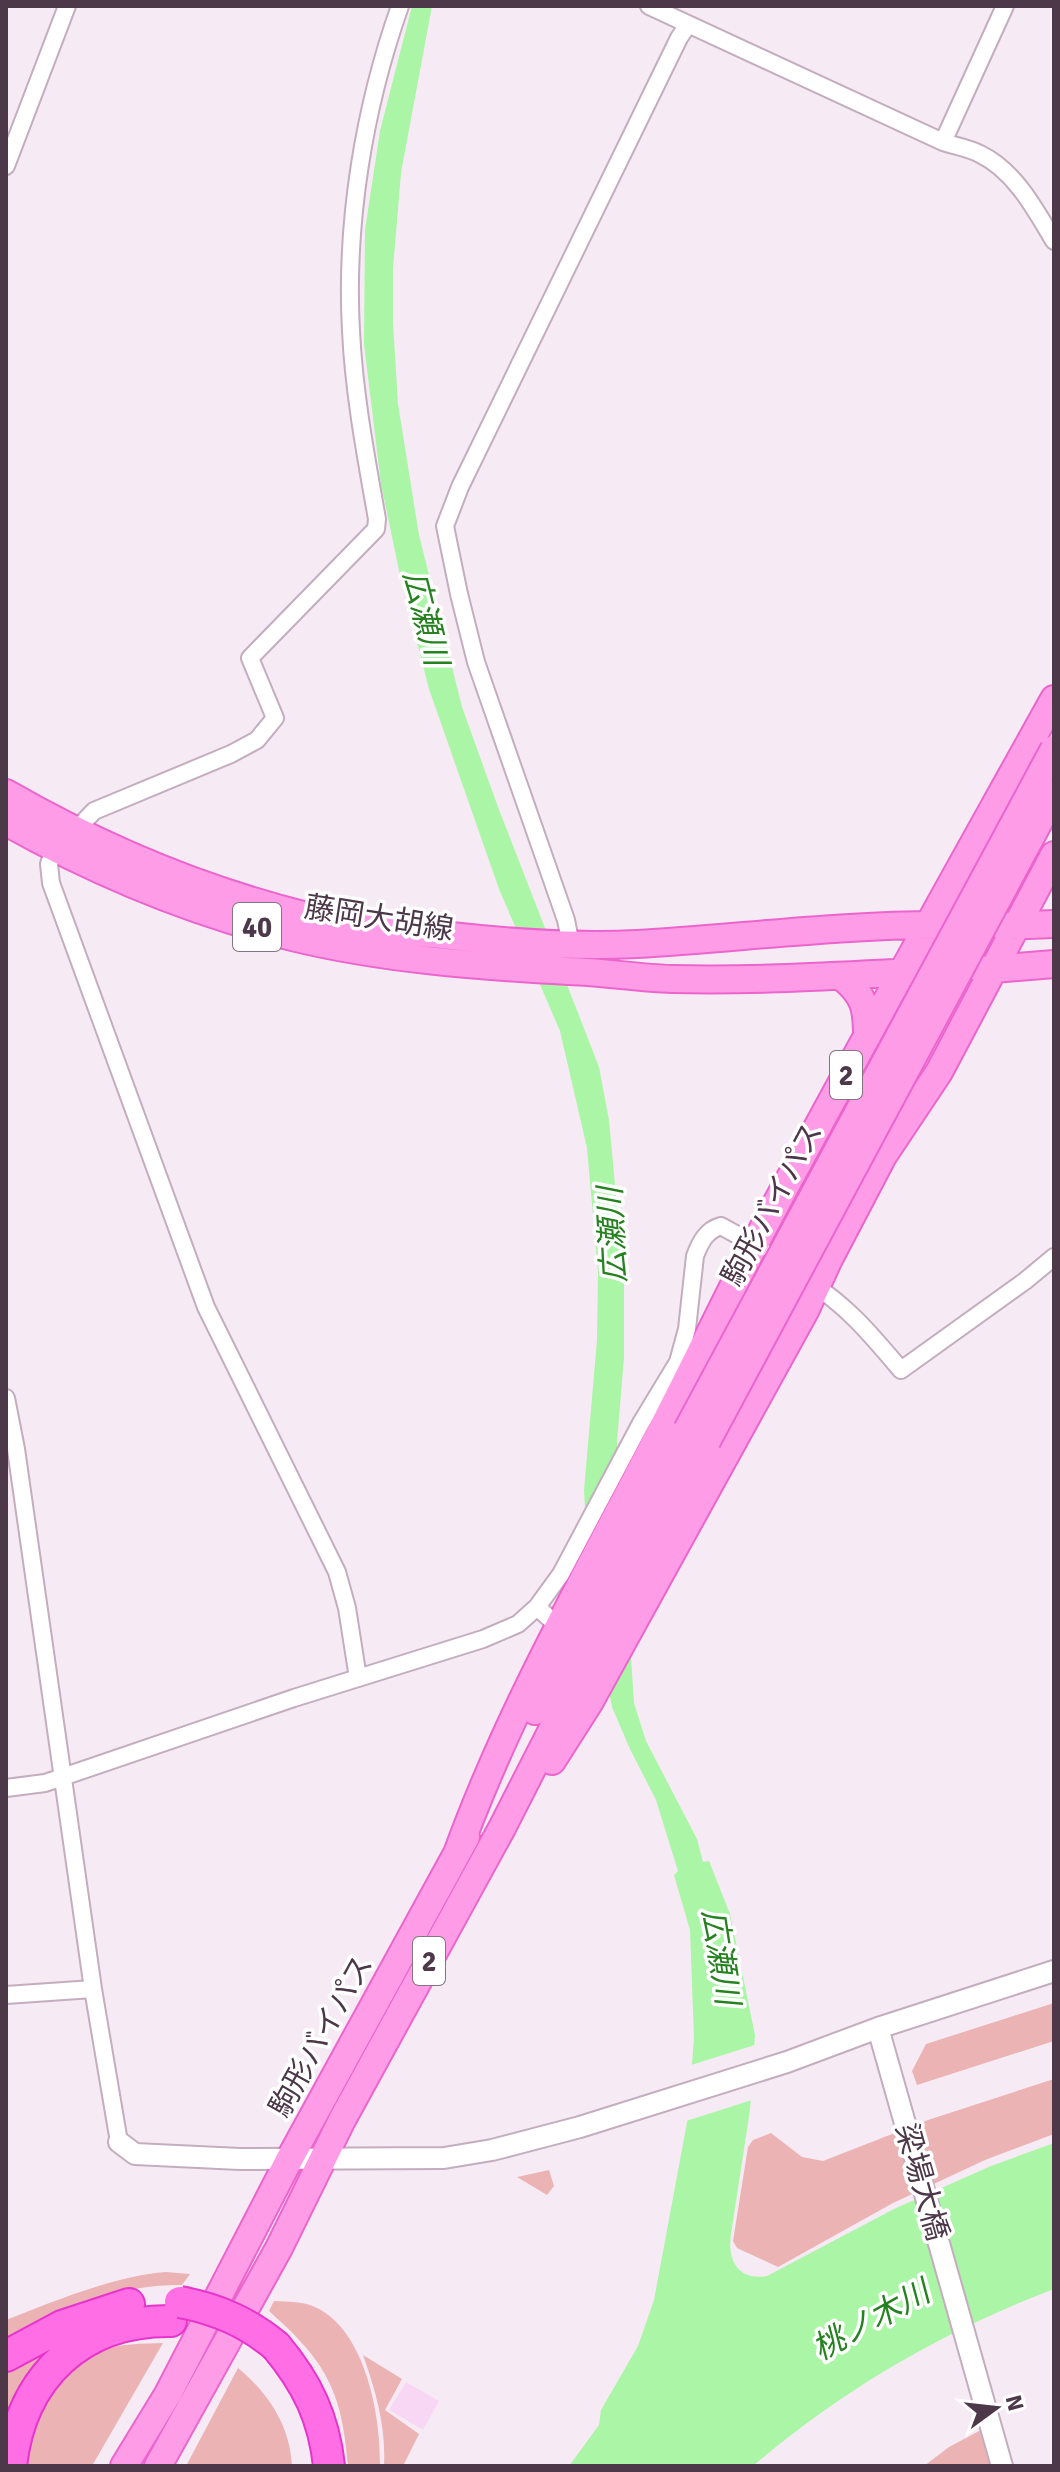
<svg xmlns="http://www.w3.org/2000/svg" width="1060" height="2472" viewBox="0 0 1060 2472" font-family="Signika,'Noto Sans JP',sans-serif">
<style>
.commercial{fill:#f8d7f5}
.green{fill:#ecb3b4}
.water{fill:#abf5a6}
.pier{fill:#f6ebf4}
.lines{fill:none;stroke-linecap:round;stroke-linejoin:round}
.minor-casing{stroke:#c3adbf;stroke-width:20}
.tertiary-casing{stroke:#c3adbf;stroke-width:24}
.primary-casing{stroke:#eb65cd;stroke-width:30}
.motorway-casing{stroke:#e635cb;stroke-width:34}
.minor{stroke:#fff;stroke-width:16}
.tertiary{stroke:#fff;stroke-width:20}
.primary{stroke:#ff9ce7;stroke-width:26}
.motorway{stroke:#ff6ee4;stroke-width:30}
.primary-bridge-casing{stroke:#eb65cd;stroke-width:30;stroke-linecap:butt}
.motorway-bridge-casing{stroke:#e635cb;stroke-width:34;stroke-linecap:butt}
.primary-bridge{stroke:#ff9ce7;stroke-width:26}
.motorway-bridge{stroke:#ff6ee4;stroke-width:30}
.labels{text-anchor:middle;stroke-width:7;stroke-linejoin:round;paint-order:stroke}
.shield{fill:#fff;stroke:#827480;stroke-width:2}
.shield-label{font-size:28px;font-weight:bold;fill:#4c3849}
.street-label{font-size:30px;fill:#4c3849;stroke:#fff}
.water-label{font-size:32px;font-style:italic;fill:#268221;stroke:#fff}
</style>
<rect width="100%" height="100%" fill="#f6ebf4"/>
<path class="commercial" d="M406,2382L439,2401L423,2430L389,2410Z"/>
<path class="green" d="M1054,2003V2041L917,2085L912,2071L926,2044Z
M1054,2079V2134L985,2160L893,2203L778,2267L737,2248L733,2241L748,2147L753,2140L771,2133L802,2157L823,2161L928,2120Z
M549,2170L554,2186L547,2195L517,2177Z
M166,2272L190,2274L182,2285C118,2284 61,2309 6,2339V2320C52,2302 117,2275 166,2272Z
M274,2301C288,2302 304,2301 317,2308C366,2332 381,2417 380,2466H348C342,2389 325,2361 269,2311Z
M163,2343L92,2466H27C24,2418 58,2371 101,2351C119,2343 143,2344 163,2343Z
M56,2345L6,2437V2372Z
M363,2355L402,2379L385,2410L419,2434L403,2466H384C386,2426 376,2392 363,2355Z
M238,2368C268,2393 290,2425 292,2466H186Z
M981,2430L990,2466H924L949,2447Z"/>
<path class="water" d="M412,6H432L401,173L393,269V323L398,404L419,535L462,707L498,807L599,1067L609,1120L624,1282V1358L617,1442L634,1703L646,1741L697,1839L703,1862L709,1861L730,1914L755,2035L750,2110L731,2234C727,2260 738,2281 767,2276L894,2209L991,2166L1054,2143V2289C942,2332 845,2388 753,2466H569L599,2425L601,2410L638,2346L654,2300L688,2117L694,2038L690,1930L674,1875L678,1871L656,1800L630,1749L612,1707L590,1595L584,1490L597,1340L598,1271L587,1148L560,1031L499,889L429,689L400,575L381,484L364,344L365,230L380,131Z"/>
<path class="pier" d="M758,2044L755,2099L683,2122L688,2066Z"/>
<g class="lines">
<defs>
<path id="minor" d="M649,6L943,142C955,146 969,148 980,154C1015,171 1035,209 1054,241
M943,142L1005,6
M6,166L67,6
M75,831L94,811L231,754L257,740L275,718L250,658L376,529L377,519C366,457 354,394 351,331C345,222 364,108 400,6
M54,849L49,864L51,883L206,1307L337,1572L347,1608L358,1678
M571,945L566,920L476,662L459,594L445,526L460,487L679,38L687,26
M809,1282C847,1305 873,1337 901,1370L1025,1281L1054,1257
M6,1398L16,1449L93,1989L119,2142
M558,1626L537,1607L561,1574L641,1423L678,1362L687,1329L695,1256C700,1243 706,1230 721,1226L761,1248
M6,1788L45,1783L294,1698L483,1639L518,1624L537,1607
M6,1995L93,1989"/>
<path id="tertiary" d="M878,2028L1002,2466
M119,2142L135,2154L240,2159L444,2158L492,2150L580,2127L787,2062L878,2028L1054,1971"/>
<path id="primary" d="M6,793C100,847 202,890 307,916C354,927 403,931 451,936C513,943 575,947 637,944C738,938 838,925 939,925
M6,822C95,872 193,913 292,937C382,959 477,966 569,971C604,972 638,978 672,979C753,981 834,976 915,972
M1002,926L1054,924
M982,970L1054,964
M842,977C865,996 867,1008 867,1037
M535,1711L687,1430
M552,1761L589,1703L805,1311L829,1259L883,1156L939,1072L1054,855
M458,1851C514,1697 598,1556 671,1411C704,1347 734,1282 768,1219C861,1044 958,872 1054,699
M124,2466L168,2394L289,2160L466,1837
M158,2466L279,2248L342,2120L502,1828L580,1675L707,1441"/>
<path id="motorway" d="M276,2346C307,2383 324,2418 329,2466
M6,2356L62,2326L129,2304
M11,2466C21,2377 81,2320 171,2321"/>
</defs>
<use href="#minor" class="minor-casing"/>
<use href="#tertiary" class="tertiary-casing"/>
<use href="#primary" class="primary-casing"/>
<use href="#motorway" class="motorway-casing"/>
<use href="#minor" class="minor"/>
<use href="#tertiary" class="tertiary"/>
<use href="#primary" class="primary"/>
<use href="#motorway" class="motorway"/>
<defs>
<path id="primary-bridge" d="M687,1430L1054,749
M707,1441L1054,794"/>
<path id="motorway-bridge" d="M180,2302C217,2309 247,2322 276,2346"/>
</defs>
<use href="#primary-bridge" class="primary-bridge-casing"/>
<use href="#motorway-bridge" class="motorway-bridge-casing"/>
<use href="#primary-bridge" class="primary-bridge"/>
<use href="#motorway-bridge" class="motorway-bridge"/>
</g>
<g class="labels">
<g class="shield">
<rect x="233" y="903" width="48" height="48" rx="6"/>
<rect x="830" y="1051" width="32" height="48" rx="6"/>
<rect x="413" y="1937" width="32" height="48" rx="6"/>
</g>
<g class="shield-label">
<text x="257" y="937">40</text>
<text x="846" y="1085">2</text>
<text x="429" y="1971">2</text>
</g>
<g class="street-label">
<text transform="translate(379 918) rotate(9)" y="10">藤岡大胡線</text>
<text transform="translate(772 1204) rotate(-62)" y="10">駒形バイパス</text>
<text transform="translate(321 2036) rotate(-61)" y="10">駒形バイパス</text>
<text transform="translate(922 2182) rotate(74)" y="10">梁場大橋</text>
</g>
<g class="water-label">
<text transform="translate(426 618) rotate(76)" y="11">広瀬川</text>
<text transform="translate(612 1235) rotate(-93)" y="11">広瀬川</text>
<text transform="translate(721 1957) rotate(81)" y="11">広瀬川</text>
<text transform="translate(871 2320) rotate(-29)" y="11">桃ノ木川</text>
</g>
</g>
<rect width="1060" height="2472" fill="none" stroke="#4c3849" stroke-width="16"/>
<g transform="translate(996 2408) rotate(75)" stroke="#ffffff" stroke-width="6" paint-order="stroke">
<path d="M0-6L14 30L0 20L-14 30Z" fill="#4c3849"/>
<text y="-12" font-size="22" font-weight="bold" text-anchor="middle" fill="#4c3849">N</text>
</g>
</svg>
